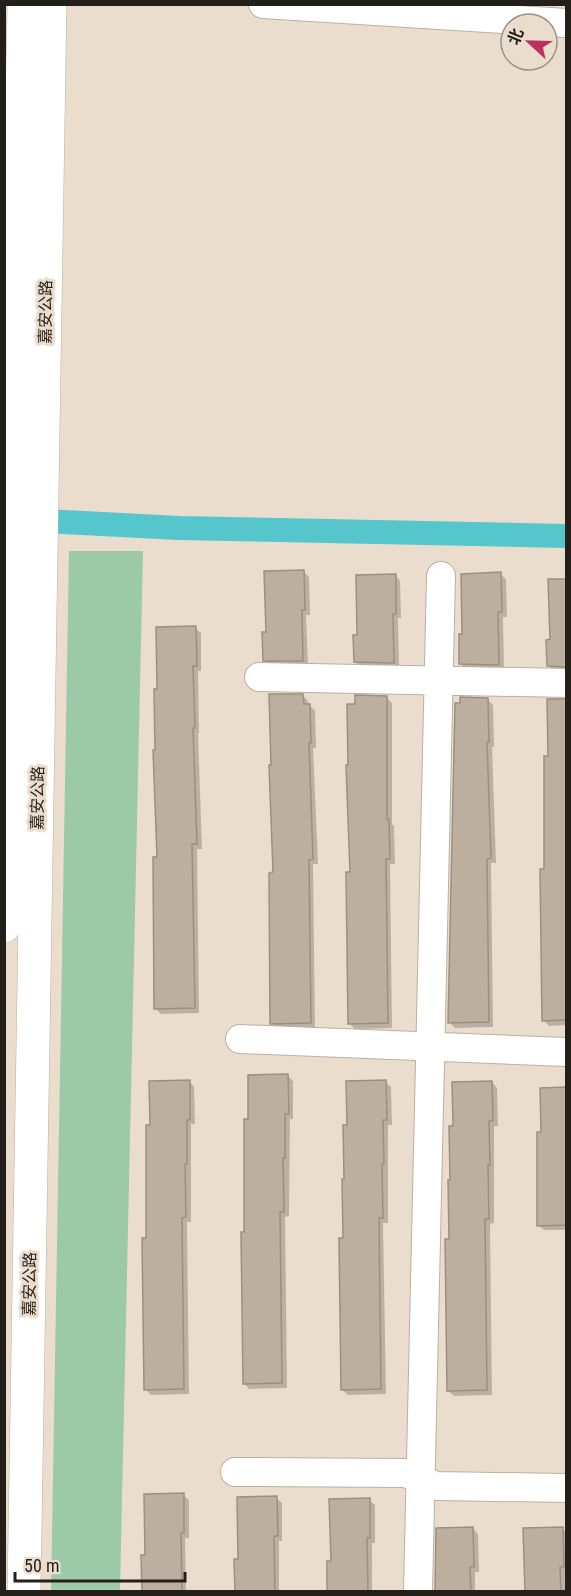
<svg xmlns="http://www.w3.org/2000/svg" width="571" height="1596" viewBox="0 0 571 1596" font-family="'Roboto Condensed','Noto Sans SC',sans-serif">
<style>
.green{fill:#9ccaa9}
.shadow{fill:#0003}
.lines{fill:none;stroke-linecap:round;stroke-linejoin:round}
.canal{stroke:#55c6cb;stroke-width:24}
.building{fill:#bcafa0;stroke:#9c8f81;stroke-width:1.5}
.minor-casing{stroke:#bdafa1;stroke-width:30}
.major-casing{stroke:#bdafa1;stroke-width:34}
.minor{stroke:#fff;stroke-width:28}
.major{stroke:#fff;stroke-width:33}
.labels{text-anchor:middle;stroke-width:6;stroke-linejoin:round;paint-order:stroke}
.street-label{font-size:16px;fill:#241f19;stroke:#ebddce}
</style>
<rect width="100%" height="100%" fill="#ebddce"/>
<path class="green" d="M69,551H143L120,1591H51Z"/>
<path class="shadow" d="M304,572L309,577L310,615H306L308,666L270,665L264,660L267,633Z
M500,574L506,579L507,617H503L504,670L466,669L461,664L464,635Z
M395,575L400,581L401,618H398L399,668L361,667L355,662L358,637Z
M566,580V672L554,671L548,665L551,641Z
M195,628L201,633V671H198L199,733H198L202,849H197L199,1013L161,1014L156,1009L159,690Z
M303,696L308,701V705L315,710L316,748H313L318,864H313L315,1028L277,1029L272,1023L275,874Z
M386,697L392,703V824L394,826L395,864H390L392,1028L355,1029L349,1023L352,873Z
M487,699L493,705L494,747H492L496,863H491L493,1027L455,1028L450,1023Z
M566,718V1025L549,1026L543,1020L545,870L549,757Z
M287,1075L293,1081V1119H290L289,1216L285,1217L287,1388L249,1389L244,1383L246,1233L250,1121Z
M189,1081L194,1087L195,1124H191V1222H187L189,1394L151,1395L145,1389L147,1239L152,1126Z
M386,1082L391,1087L392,1125H388V1223H383L386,1394L348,1395L342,1390L348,1127Z
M492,1082L497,1088L498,1126H494V1223L490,1224L492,1395L454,1396L448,1391L452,1181L455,1128Z
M566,1089V1230H544L538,1225L543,1134Z
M183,1495L189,1500V1538H185L186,1592H143L146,1557Z
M276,1498L282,1503V1541H279V1592H236L240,1560Z
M369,1500L375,1505V1543H372V1592H329L332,1562Z
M473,1528L478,1534L479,1572H475V1592H436Z
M563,1529L566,1532L565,1592H522L526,1591Z"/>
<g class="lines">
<path class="canal" d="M25,520L179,528L566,536"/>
</g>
<path class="building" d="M304,570L305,610H302L303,661H263L262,632H266L264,571Z
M501,572L502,612H498L499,665L459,664V634H462L461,574Z
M396,574V614H393L394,663L354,662L353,635H357L356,575Z
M548,579H567V667L547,666L546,640L550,639Z
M196,626L197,666H193L195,728H193L197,844H192L195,1008L154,1009L153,857H157L153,750H155L154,689H157L156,627Z
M269,694H303L304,704H310L311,743H309L313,859L309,860L311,1023L270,1024L269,873L273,872L269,765H271Z
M355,695L387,696V819H389L390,859H386L388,1023L348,1024L346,872H350L346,765H348L347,704H355Z
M460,697L488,698L489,742H487L491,858L487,859L489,1022L448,1023L455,703H460Z
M547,699H567V1020L542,1021L540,869H544V756H548Z
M288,1074L289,1114H285V1158H283L284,1212H280L282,1383L243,1384L241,1232H244V1119H248V1075Z
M190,1080V1120H187V1164H185L186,1217L182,1218L184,1389L144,1390L142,1238H146V1125H150L149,1081Z
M386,1080L387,1120H383L384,1164H382L383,1218H379L381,1389L341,1390L339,1238H343L342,1179H344L343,1125H347L346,1081Z
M492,1081L493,1121H489L490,1165H488L489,1219H485L487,1390L447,1391L445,1239H449L448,1180H450L449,1126H453L452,1082Z
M567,1087V1225L537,1226V1132H541L540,1088Z
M184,1493V1533H181L182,1592H142L141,1555H145L144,1494Z
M277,1496L278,1536H274L275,1592H235L234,1559H238L237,1497Z
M370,1498V1538H367L368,1592H327V1561H331L329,1499Z
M473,1527L474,1567H470L471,1592H435L436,1528Z
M563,1527L564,1567H560L561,1592H525L523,1528Z"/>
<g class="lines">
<defs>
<path id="minor" d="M263,4L566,23
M259,677L566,683
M240,1039L566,1052
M235,1472L406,1473L436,1486L566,1488
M418,1592L441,576"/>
<path id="major" d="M4,926L24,4
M24,1592L50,4"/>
</defs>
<use href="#minor" class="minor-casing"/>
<use href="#major" class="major-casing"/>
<use href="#minor" class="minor"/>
<use href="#major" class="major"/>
</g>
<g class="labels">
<g class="street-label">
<text transform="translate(45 312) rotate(-89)" y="6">嘉安公路</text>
<text transform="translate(37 798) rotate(-89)" y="6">嘉安公路</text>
<text transform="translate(29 1284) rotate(-89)" y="6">嘉安公路</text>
</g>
</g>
<rect width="571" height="1596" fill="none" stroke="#241f19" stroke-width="12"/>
<g transform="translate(529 42) rotate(292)"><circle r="28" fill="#ebddce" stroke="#9b9186" stroke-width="1.5"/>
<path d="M0-4.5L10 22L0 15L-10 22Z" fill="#be305f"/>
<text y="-9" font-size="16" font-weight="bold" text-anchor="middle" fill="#241f19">北</text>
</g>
<path d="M15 1572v9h170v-9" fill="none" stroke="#241f19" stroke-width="3"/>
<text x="24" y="1572" font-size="18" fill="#241f19" stroke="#ebddce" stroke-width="4.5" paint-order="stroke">50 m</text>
</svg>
